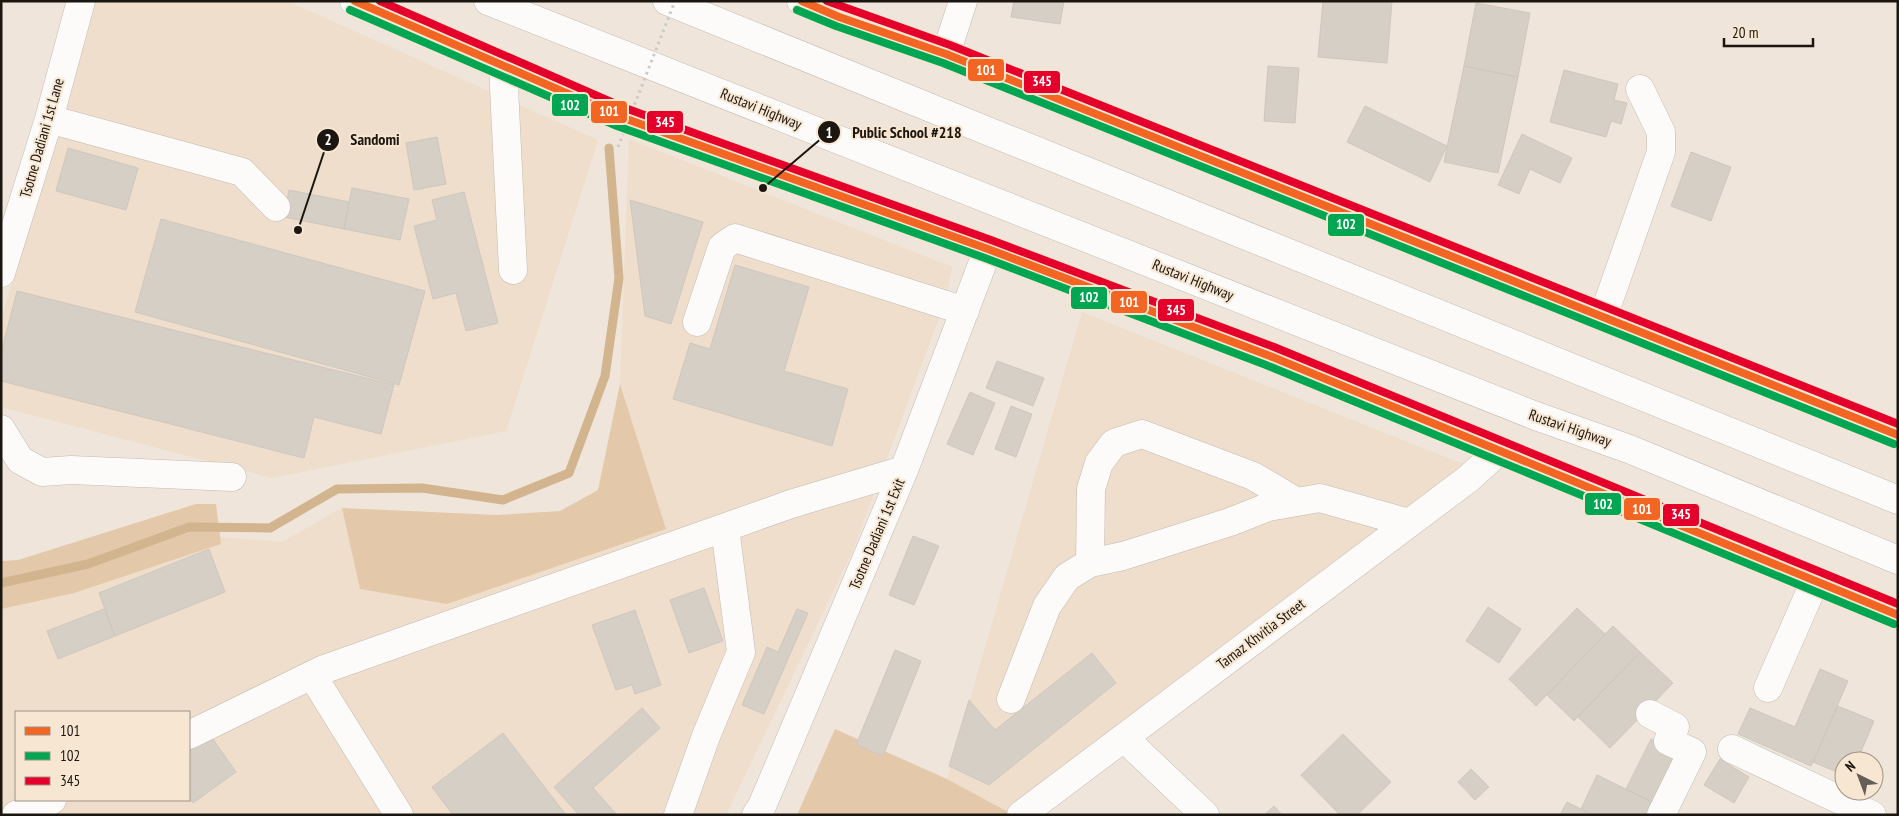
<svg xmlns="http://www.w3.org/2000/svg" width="1899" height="816" viewBox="0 0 1899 816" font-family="'PT Sans Narrow',sans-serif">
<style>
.built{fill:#eedecb;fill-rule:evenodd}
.forest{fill:#e3c9aa}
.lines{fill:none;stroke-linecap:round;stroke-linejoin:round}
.stream{stroke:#d2b48f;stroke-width:9}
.building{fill:#d6cfc6;stroke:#cfc7be}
.minor-casing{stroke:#c2bbb2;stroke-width:29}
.highway-casing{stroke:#c2bbb2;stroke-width:29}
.minor{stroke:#fdfbf9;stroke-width:28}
.highway{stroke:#fdfbf9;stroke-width:28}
.path-bridge{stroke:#cccac6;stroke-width:3;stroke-dasharray:2.5 4;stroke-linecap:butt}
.bus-1-casing{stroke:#f7e6d2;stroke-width:11}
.bus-2-casing{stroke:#f7e6d2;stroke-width:11}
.bus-3-casing{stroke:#f7e6d2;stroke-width:11}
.bus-1{stroke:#f26522;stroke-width:8}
.bus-2{stroke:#00a651;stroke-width:8}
.bus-3{stroke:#e4002b;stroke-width:8}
.labels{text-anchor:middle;stroke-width:4;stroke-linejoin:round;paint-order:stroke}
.street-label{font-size:15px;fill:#1b160f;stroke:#f7e6d2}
.leader{fill:none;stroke:#1b160f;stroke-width:2}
.callout-dot{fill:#1b160f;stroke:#f7e6d2;stroke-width:2}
.mark-label{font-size:15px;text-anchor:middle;font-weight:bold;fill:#fff}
.callout-label{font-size:16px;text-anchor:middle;font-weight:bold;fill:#1b160f;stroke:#f7e6d2;stroke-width:4;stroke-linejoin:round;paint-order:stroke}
.line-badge{stroke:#f7e6d2;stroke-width:2}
.badge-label{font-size:14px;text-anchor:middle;font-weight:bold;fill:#fff}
</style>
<rect width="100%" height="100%" fill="#efe5da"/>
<path class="built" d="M95,1H287L598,140L506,431L272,478L1,407V320Z
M629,139L952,267L946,299L853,550L726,815H1V593L198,535L282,542L342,508L360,589L666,529L620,384ZM16,712H189V800H16Z
M1082,312L1463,464L1439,491L1012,814L947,779Z"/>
<path class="forest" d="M620,384L666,529L447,604L360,589L342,508L497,515L560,511L598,490Z
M196,504H216L221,544L74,593L1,609V561L18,560Z
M835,729L947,779L1012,814L797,815Z"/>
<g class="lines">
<path class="stream" d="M1,583L88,564L189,527L270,528L337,489L422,488L503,500L569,473L605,376L619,278L609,148"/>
</g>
<path class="building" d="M1014,1H1064L1060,24L1011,17Z
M1323,1H1392L1387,63L1318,57Z
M1476,3L1530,13L1518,77L1464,66Z
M1268,66L1299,68L1295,123L1264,121Z
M1464,66L1518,77L1498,173L1444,162Z
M1564,70L1618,84L1614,100L1627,103L1621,124L1611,121L1606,137L1550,122Z
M1365,106L1447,146L1430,182L1347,142Z
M1522,134L1572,158L1560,183L1530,169L1519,194L1498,185Z
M437,137L446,184L414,190L406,143Z
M68,148L138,168L126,210L56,191Z
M1691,152L1731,167L1711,221L1671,206Z
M352,188L409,199L400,240L344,229Z
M289,190L349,202L344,229L284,217Z
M464,192L498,323L466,331L456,293L433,299L414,226L437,220L432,200Z
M630,200L703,222L671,324L645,316Z
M161,219L425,291L399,385L135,312Z
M735,265L809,287L784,371L848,389L832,446L673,399L690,343L710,349Z
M17,291L394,385L381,434L314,417L304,458L1,381V353Z
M997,361L1044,378L1033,406L986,388Z
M970,392L995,403L973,455L947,444Z
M1011,406L1032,414L1016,457L995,449Z
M913,536L939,546L914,605L889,595Z
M209,549L225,592L115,636L99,593Z
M704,588L723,641L689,653L670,600Z
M1488,607L1521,629L1499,663L1466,641Z
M1577,608L1605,634L1536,706L1509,679Z
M104,609L115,636L58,659L47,631Z
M797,609L808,613L764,714L742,705L767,647L778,652Z
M635,610L661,685L635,694L632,685L616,690L592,625Z
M1613,626L1640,652L1574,721L1547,695Z
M895,650L921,661L883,756L856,745Z
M1640,652L1673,683L1610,748L1578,717Z
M1092,653L1116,683L989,785L949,766L969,700L995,730Z
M1820,669L1848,681L1811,766L1738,734L1750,708L1795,727Z
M1838,706L1874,721L1857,761H1844V775L1813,762Z
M642,708L660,728L593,788L617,815H579L554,787Z
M208,732L236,772L193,803L189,797V746Z
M503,733L566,815H453L432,787Z
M1343,734L1391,782L1357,815H1340L1301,775Z
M1651,739L1685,755L1660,806L1626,789Z
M1720,759L1749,777L1734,803L1704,785Z
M1471,769L1489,787L1475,800L1458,782Z
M1597,775L1660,806L1655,815H1593L1581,809Z
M1567,802L1593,815H1560Z
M1274,806L1282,815H1264Z"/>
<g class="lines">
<defs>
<path id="minor" d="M354,1L621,117L988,249L1270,356L1898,615
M801,1L839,17L946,54L1898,435
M946,54L963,1
M503,67L513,270
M49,119L242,172L276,207
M1,273L49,119L81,1
M1603,317L1661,152V132L1640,89
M697,322L722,247L735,238L965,311
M1,429L20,460L42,472L71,470L232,477
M1090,563L1091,489L1099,463L1114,443L1142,434L1253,476L1297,502
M312,675L399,815
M1768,688L1815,581
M1011,699L1047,606L1067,577L1090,563L1123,556L1230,522L1268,507L1320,498L1409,523
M1650,714L1675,727L1668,741L1692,752L1661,815
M189,735L322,670L791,504L904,470
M1124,738L1205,815
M1732,749L1872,815
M16,815L52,800
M678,815L706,736L741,652L725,528
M756,815L762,806L904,470L988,249
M1021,815L1468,479L1499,451"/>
<path id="highway" d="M488,1L1536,416L1629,449L1898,560
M667,1L1898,500"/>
</defs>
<use href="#minor" class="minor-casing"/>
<use href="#highway" class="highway-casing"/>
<use href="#minor" class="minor"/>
<use href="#highway" class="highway"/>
<path class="path-bridge" d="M618,147L675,1"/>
<defs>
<path id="bus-1" d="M355,1L621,117L988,249L1270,356L1898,615
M802,1L839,17L946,54L1898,435"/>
<path id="bus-2" d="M350,10L617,126L985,258L1266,365L1894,624
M797,10L836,26L943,63L1894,444"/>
<path id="bus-3" d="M380,1L625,108L991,240L1274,347L1898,604
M827,1L950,45L1898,424"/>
</defs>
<use href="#bus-1" class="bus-1-casing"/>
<use href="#bus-2" class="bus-2-casing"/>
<use href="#bus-3" class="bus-3-casing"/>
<use href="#bus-1" class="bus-1"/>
<use href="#bus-2" class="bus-2"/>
<use href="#bus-3" class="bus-3"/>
</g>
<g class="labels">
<g class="street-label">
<text transform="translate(761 109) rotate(22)" y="5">Rustavi Highway</text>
<text transform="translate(42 138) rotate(-74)" y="5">Tsotne Dadiani 1st Lane</text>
<text transform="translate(1193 280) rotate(22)" y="5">Rustavi Highway</text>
<text transform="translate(1570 428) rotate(19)" y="5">Rustavi Highway</text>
<text transform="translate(877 534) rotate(-67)" y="5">Tsotne Dadiani 1st Exit</text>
<text transform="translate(1261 634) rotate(-37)" y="5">Tamaz Khvitia Street</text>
</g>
</g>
<path class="leader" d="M763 188L829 132M298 230L328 140"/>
<g class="callout-dot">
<circle cx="763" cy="188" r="5"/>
<circle cx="298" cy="230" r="5"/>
<circle cx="829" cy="132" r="12"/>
<circle cx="328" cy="140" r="12"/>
</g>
<g class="mark-label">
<text x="829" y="138">1</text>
<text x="328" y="145">2</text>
</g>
<g class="callout-label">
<text x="907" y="138">Public School #218</text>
<text x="375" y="145">Sandomi</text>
</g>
<g class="line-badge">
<rect x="967" y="58" width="38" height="24" rx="5" fill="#f26522"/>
<rect x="1023" y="70" width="38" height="24" rx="5" fill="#e4002b"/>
<rect x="551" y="93" width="38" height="24" rx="5" fill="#00a651"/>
<rect x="590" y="100" width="38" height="24" rx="5" fill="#f26522"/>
<rect x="646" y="110" width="38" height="24" rx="5" fill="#e4002b"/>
<rect x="1327" y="213" width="38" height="24" rx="5" fill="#00a651"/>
<rect x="1070" y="286" width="38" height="24" rx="5" fill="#00a651"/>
<rect x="1110" y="290" width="38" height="24" rx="5" fill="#f26522"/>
<rect x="1157" y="298" width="38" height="24" rx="5" fill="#e4002b"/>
<rect x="1584" y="492" width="38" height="24" rx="5" fill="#00a651"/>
<rect x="1623" y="497" width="38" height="24" rx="5" fill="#f26522"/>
<rect x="1662" y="503" width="38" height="24" rx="5" fill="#e4002b"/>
</g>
<g class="badge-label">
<text x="986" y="75">101</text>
<text x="1042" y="86">345</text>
<text x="570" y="110">102</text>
<text x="609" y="116">101</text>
<text x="665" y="127">345</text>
<text x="1346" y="229">102</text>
<text x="1089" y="302">102</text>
<text x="1129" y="307">101</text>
<text x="1176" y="315">345</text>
<text x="1603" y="509">102</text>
<text x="1642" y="514">101</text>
<text x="1681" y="519">345</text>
</g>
<rect width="1899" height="816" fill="none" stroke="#1b160f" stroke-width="5"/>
<rect x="15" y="711" width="175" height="90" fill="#f7e6d2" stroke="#9f9384"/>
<rect x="25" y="727" width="25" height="8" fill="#f26522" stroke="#9f9384"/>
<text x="60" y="736" font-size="15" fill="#1b160f">101</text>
<rect x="25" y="752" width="25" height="8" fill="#00a651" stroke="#9f9384"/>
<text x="60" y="761" font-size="15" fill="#1b160f">102</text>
<rect x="25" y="777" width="25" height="8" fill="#e4002b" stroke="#9f9384"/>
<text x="60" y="786" font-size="15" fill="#1b160f">345</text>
<g transform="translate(1859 776) rotate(318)"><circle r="24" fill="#f7e6d2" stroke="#9f9384"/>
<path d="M0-4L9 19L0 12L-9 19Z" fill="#655e56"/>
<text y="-8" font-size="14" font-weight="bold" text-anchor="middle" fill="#1b160f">N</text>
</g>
<path d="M1724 38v8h89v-8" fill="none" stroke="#1b160f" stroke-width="2.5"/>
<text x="1732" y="38" font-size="15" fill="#1b160f" stroke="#f7e6d2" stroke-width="4" paint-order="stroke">20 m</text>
</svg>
